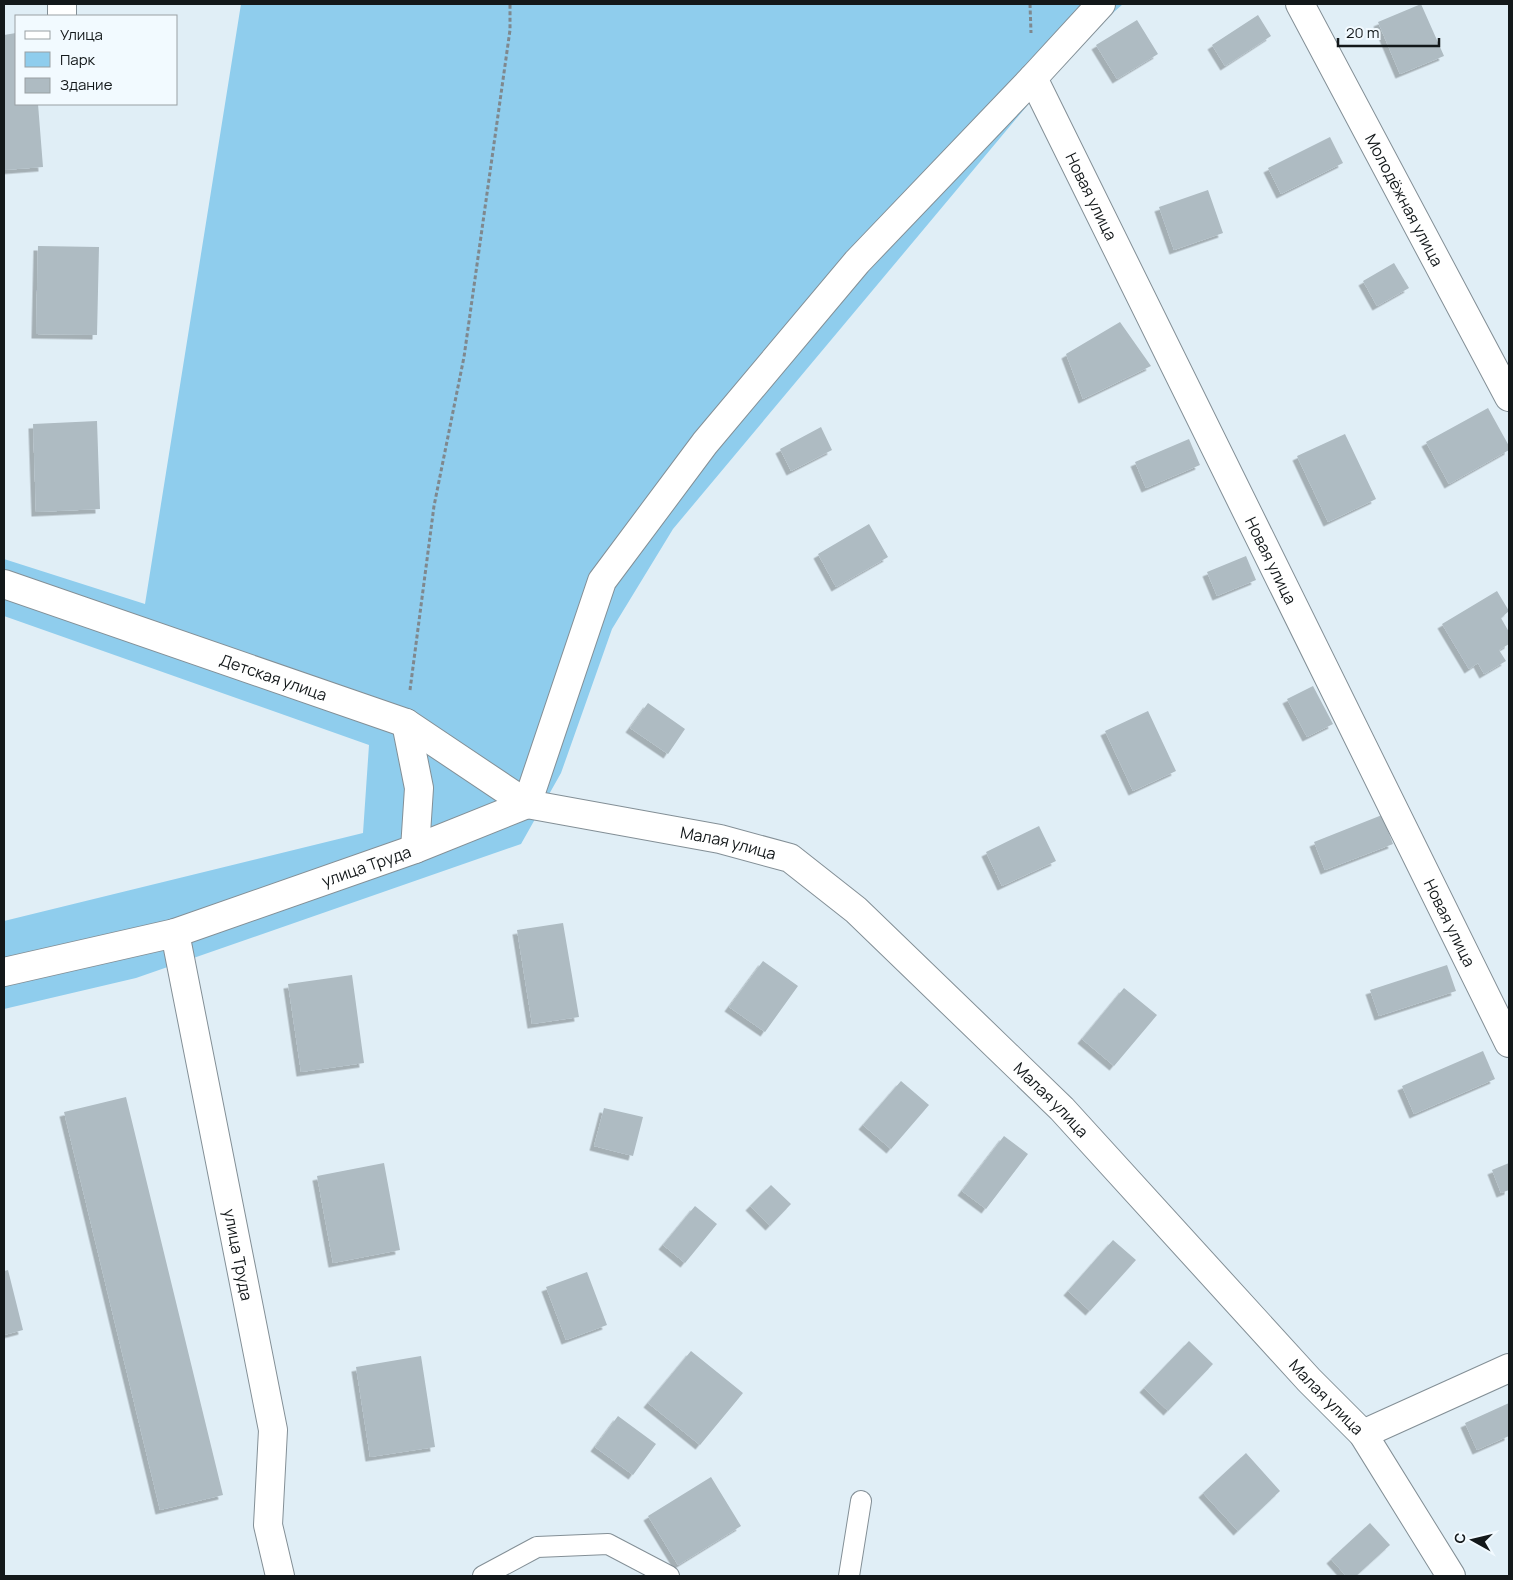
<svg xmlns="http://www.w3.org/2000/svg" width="1513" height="1580" viewBox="0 0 1513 1580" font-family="Manrope,sans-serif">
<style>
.green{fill:#8fcded}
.building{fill:#aebbc2;filter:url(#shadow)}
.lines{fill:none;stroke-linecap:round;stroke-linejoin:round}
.lane-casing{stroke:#838f96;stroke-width:22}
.street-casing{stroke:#838f96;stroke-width:30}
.path{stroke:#7f888e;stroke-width:3;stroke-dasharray:4 2.5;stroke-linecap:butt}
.lane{stroke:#fff;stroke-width:20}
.street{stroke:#fff;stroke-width:28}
.labels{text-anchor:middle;stroke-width:4.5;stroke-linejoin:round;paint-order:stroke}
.street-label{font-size:16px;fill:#13181a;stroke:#f2faff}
</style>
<defs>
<filter id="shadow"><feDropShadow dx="-4.5" dy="4.5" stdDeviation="0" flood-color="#0004"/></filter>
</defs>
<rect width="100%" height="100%" fill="#e0eef6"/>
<path class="green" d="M241,4H1123L1082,40L673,529L612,629L561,773L521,844L136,978L4,1009V921L363,833L369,745L4,616V559L145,604Z"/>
<path class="building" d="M1421,4L1444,56L1400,74L1378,22Z
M1258,15L1271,36L1225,66L1212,45Z
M1137,20L1158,54L1117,79L1096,45Z
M16,33V104H38L43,167L4,170V35Z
M1330,137L1343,163L1281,194L1268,168Z
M1208,190L1223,233L1174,250L1159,207Z
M38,246L99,247L97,335L36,334Z
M1394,263L1409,288L1377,306L1363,281Z
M1120,322L1151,366L1083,399L1066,354Z
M1488,408L1509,446V450L1449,484L1426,442Z
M97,421L100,509L36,512L33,424Z
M821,427L832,450L791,471L780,449Z
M1345,434L1376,499L1328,522L1297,456Z
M1189,439L1200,465L1146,488L1135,462Z
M869,524L888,557L836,587L818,554Z
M1246,556L1256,580L1217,596L1207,572Z
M1497,591L1509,611L1501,618L1509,632V644L1499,650L1506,661L1484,674L1478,663L1469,669L1442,624Z
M1313,686L1333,724L1307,737L1287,699Z
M648,703L685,729L668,754L630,728Z
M1148,711L1176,771L1133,791L1105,731Z
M1382,815L1393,844L1325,870L1314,842Z
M1039,826L1056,861L1002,886L986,852Z
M563,923L579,1017L532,1024L517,930Z
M763,961L798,986L765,1032L729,1007Z
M1447,965L1456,991L1379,1016L1370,990Z
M352,975L364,1063L301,1072L288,984Z
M1124,988L1157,1015L1114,1066L1082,1039Z
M1483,1051L1495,1079L1414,1114L1402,1086Z
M901,1081L929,1105L891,1149L863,1125Z
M126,1097L223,1495L160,1510L64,1112Z
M604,1108L643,1117L633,1156L594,1146Z
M1004,1136L1028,1154L986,1209L962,1191Z
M384,1163L400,1250L333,1263L317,1176Z
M1509,1163V1190L1501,1193L1492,1170Z
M771,1185L791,1204L770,1226L750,1206Z
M695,1206L717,1224L685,1263L663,1245Z
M1113,1240L1136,1260L1090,1311L1068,1291Z
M8,1270L23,1330L4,1335V1271Z
M587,1272L607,1325L566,1340L546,1287Z
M1189,1341L1213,1364L1168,1411L1144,1388Z
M691,1351L743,1393L700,1445L648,1403Z
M421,1356L435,1447L370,1457L356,1367Z
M1509,1403V1436L1477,1450L1465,1423Z
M618,1416L656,1444L633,1475L595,1447Z
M1246,1453L1280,1491L1238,1531L1203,1493Z
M711,1477L741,1526L678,1565L648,1516Z
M1370,1523L1390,1545L1356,1576H1346L1331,1559Z"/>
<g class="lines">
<defs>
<path id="lane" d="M483,1576L537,1547L608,1544L669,1576
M849,1576L861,1501"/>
<g id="street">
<path d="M62,4V16"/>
<path id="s1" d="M1300,4L1509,397"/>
<path id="s2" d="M1033,78L1509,1043"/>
<path id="s3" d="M4,584L406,723L527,804L720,839L790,858L856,910L1062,1109L1309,1380L1363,1434L1451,1576"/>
<path d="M406,723L419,788L415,849"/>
<path d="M527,804L602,581L705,443L857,262L1033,78L1101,4"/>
<path id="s4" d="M175,933L273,1430L268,1525L280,1576"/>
<path id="s5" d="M4,972L175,933L415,849L527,804"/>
<path d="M1363,1434L1509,1368"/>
</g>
</defs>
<use href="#lane" class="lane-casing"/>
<use href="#street" class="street-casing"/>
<path class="path" d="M1030,4L1031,33
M410,690L434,506L464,357L510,30V4"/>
<use href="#lane" class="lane"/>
<use href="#street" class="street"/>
</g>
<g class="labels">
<g class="street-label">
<text dy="6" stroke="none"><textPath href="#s2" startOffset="132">Новая улица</textPath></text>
<text dy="6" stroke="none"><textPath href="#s1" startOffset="222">Молодёжная улица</textPath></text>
<text dy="6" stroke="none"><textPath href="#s2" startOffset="538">Новая улица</textPath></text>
<text dy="6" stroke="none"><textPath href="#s3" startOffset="285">Детская улица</textPath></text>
<text dy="6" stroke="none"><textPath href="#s3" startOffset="776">Малая улица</textPath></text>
<text dy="6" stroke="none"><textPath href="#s5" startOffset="378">улица Труда</textPath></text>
<text dy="6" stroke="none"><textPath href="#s2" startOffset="942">Новая улица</textPath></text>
<text dy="6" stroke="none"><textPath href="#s3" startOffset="1196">Малая улица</textPath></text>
<text dy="6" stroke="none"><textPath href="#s4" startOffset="328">улица Труда</textPath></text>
<text dy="6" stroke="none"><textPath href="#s3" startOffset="1601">Малая улица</textPath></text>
</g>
</g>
<rect width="1513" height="1580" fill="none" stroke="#13181a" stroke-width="10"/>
<rect x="15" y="15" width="162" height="90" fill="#f2faff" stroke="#99a0a3"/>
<rect x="25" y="31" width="25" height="8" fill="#ffffff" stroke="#99a0a3"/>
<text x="60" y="40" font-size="15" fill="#13181a">Улица</text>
<rect x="25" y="52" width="25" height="15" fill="#8fcded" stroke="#99a0a3"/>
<text x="60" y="65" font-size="15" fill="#13181a">Парк</text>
<rect x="25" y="78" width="25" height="15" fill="#aebbc2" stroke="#99a0a3"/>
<text x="60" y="90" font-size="15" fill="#13181a">Здание</text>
<g transform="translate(1473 1540) rotate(278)" stroke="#f2faff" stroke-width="4" paint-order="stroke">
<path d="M0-4L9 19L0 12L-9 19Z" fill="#13181a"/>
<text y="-8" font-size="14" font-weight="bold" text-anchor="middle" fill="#13181a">С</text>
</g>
<path d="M1338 38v8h101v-8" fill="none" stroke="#13181a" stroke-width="2.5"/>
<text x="1346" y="38" font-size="15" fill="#13181a" stroke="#f2faff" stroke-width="4" paint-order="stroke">20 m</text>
</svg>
